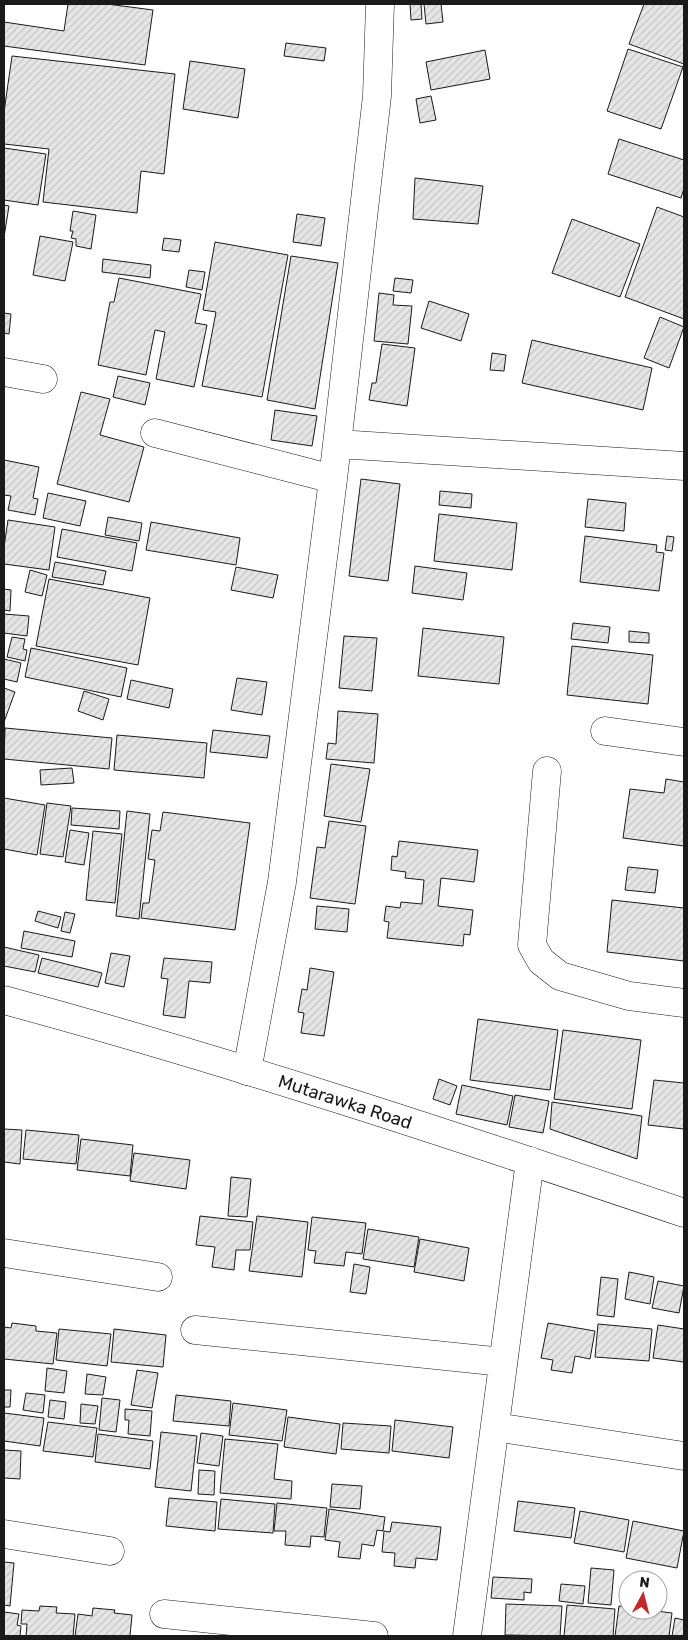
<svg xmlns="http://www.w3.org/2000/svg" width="688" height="1640" viewBox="0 0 688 1640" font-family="Rubik,sans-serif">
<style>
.building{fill:url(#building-hatch);stroke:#1a1a1a}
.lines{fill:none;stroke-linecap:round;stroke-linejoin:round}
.minor-casing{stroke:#1a1a1a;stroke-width:29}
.tertiary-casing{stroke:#1a1a1a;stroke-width:29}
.minor{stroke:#fff;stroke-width:28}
.tertiary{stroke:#fff;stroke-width:28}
.labels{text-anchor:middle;stroke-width:4;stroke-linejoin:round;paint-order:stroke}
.street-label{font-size:18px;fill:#1a1a1a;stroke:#fff}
</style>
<defs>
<pattern id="building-hatch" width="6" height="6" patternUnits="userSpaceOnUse" patternTransform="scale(1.25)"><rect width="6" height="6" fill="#e6e6e6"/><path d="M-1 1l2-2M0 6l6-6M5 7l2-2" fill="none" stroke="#c5c5c5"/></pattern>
</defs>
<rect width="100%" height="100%" fill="#fff"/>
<path class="building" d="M68,4H107L153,10L145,65L4,46V22L64,31Z
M410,4H421L422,19L411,20Z
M424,4H441L443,22L426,24Z
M644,4H684V64L629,44Z
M286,43L326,48L324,61L284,56Z
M628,49L683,67L661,129L607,111Z
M485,50L490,79L431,90L426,62Z
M12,56L175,74L164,174L141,171L137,213L43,202L49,149L4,144V112Z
M190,61L245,69L238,118L183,109Z
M431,96L436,120L420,123L416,99Z
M619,139L684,160V188L681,198L608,174Z
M4,148L46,154L38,205L4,200Z
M415,178L483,186L478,224L413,219Z
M4,205L9,206L4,237Z
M657,207L684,217V319L625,297Z
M73,211L96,215L91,249L76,246V239L71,238L73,231H70Z
M297,214L325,218L321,246L293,242Z
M572,219L640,244L620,297L552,273Z
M40,236L73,242L65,281L33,275Z
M164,238L181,240L179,252L162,250Z
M215,242L288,255L262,397L202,386L216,312L203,310Z
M291,256L338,263L315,409L267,400Z
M103,259L151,265L150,278L102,272Z
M189,270L205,272L202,290L186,287Z
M119,278L201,294L195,323L207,325L194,387L156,379L165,332L155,330L146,375L98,365L110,302H114Z
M395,278L413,280L411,293L393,291Z
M379,293L394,295L393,305L412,306L408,344L374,341Z
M429,301L469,314L461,341L421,328Z
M4,313L11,314L9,334L4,333Z
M660,317L684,327L669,368L644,358Z
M532,340L652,368L643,410L522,383Z
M382,344L415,348L407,406L369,400L372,383H376Z
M492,353L506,355L504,371L490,370Z
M118,376L150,383L145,405L113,397Z
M81,392L110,399L100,435L144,447L129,502L57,484Z
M275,410L317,416L312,446L271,440Z
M4,460L39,467L33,498L38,499L35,515L8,510L11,496L4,495Z
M361,479L400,484L388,581L349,576Z
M440,491L472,494L471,508L439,505Z
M48,493L86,501L80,526L43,518Z
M588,499L626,503L624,531L585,527Z
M439,514L517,523L512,570L434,561Z
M108,517L142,523L139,541L105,535Z
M8,520L55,527L49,570L4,564V547Z
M151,522L240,538L236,565L146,550Z
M62,529L137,543L132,571L57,557Z
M585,536L657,545L656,552L664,553L659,591L580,582Z
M667,536L674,537L672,551L665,550Z
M55,562L106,571L103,585L52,577Z
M415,566L467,573L463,600L412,593Z
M236,567L278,575L273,598L231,590Z
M30,570L47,575L42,596L25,592Z
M49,579L150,598L138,665L36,646Z
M4,589L11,590L10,611L4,610Z
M4,614L29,616L27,636L4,633Z
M573,623L610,627L608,643L571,639Z
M423,628L504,637L499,684L418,676Z
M629,631L649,633V643L629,642Z
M344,636L377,638L372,691L339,688Z
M12,637L25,639L23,649L27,650L25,661L7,657Z
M572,646L653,655L648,704L567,695Z
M31,648L127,668L121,697L25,677Z
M4,659L21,663L17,682L4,679Z
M237,678L267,682L262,715L231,710Z
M131,680L173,689L169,708L127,699Z
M4,688L15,692L4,722Z
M84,691L109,699L103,720L78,711Z
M338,711L378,714L374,763L326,759L328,743L336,744Z
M5,728L112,738L109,769L4,759Z
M213,730L270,736L267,758L210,752Z
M117,735L207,743L204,778L114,770Z
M331,764L370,769L361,822L324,816Z
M72,768L74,783L41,785L40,770Z
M666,779L684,782V846L623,838L630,789L664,793Z
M4,798L45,805L37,855L4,849Z
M47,803L71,806L63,857L40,854Z
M72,808L120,811L119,829L71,825Z
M127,811L150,814L139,919L116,916Z
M163,812L250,823L235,930L141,918L143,903H149L155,860L148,859L152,830L160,831Z
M329,821L366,826L355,904L310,898L317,847L325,848Z
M70,830L89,833L84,865L65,862Z
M93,831L122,834L115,903L86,900Z
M399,841L478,850L474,882L441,878L438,906L473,910L470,935L464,934L463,946L387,938L389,922L384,921L386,906L400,908L401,902L422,904L424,880L405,878L406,872L391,870L392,856L397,857Z
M628,867L658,870L655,893L625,890Z
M612,900L684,908V961L607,952Z
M317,906L349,909L347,932L315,929Z
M38,911L61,917L58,928L35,921Z
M65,912L75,914L70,933L61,931Z
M24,931L75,941L72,957L21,948Z
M4,947L39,955L35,972L4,966Z
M111,953L130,956L124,987L105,983Z
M42,958L102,973L98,987L38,973Z
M164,958L212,962L210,983L189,981L185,1018L163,1015L168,979L161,978Z
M310,968L334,972L324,1036L301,1033L304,1013L298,1012L302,989L307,990Z
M478,1019L558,1030L550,1090L470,1080Z
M563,1030L641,1040L632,1109L554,1099Z
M439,1079L457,1086L450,1105L433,1099Z
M654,1080L684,1083V1129L648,1125Z
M462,1085L513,1096L507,1125L456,1114Z
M515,1095L549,1101L543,1133L509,1127Z
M552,1102L642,1116L637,1159L550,1129Z
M4,1129L22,1130L20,1164L4,1162Z
M26,1130L79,1135L76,1164L23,1159Z
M81,1139L133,1145L130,1176L77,1170Z
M134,1153L190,1160L186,1189L130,1181Z
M231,1177L251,1179L247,1217L228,1216Z
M200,1216L253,1222L250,1250H236L234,1270L212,1267L215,1247L196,1245Z
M257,1216L308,1222L302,1277L249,1271Z
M312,1217L366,1223L362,1254L346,1252L344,1266L314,1263L316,1251L308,1250Z
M368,1229L419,1237L414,1267L363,1259Z
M420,1239L469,1248L464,1281L414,1272Z
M354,1264L370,1267L366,1294L350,1292Z
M629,1272L654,1277L650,1304L625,1299Z
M601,1277L618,1279L614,1317L597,1315Z
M658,1281L684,1286L679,1313L652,1308Z
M12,1323L36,1326V1331L57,1333L53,1364L4,1359V1327L11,1328Z
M548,1323L595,1331L590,1359L575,1356L572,1373L551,1370L553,1360L541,1358Z
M598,1324L652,1329L649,1361L595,1357Z
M658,1325L684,1329V1362L653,1358Z
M59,1329L111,1334L107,1366L56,1360Z
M114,1329L166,1335L163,1367L111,1362Z
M47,1368L67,1371L64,1393L45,1391Z
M137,1370L158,1373L152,1408L131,1405Z
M87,1374L106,1377L103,1395L85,1394Z
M4,1390H11L10,1407H4Z
M26,1393L45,1395L43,1413L23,1410Z
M176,1395L231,1401L229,1426L173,1421Z
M102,1398L120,1400L116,1432L99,1430Z
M50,1400L66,1402L64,1419L48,1417Z
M233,1403L287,1410L282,1441L229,1435Z
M81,1404L98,1406L95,1424L80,1423Z
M125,1409L152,1411L150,1436L128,1434L129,1420H125Z
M4,1413L44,1418L40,1446L4,1441Z
M288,1417L340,1424L336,1454L284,1447Z
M395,1420L453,1427L449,1458L392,1451Z
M48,1422L97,1428L93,1457L43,1451Z
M343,1423L391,1426L389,1453L341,1449Z
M161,1432L197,1436L191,1491L155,1487Z
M201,1433L223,1436L219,1466L197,1463Z
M98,1434L153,1441L150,1469L95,1462Z
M225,1439L278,1444L274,1479L292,1481L291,1499L220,1493Z
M4,1450L21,1451L20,1479L4,1478Z
M199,1470L215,1471L214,1495L198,1494Z
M332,1484L362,1486L360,1509L330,1507Z
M169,1498L217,1502L215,1531L166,1526Z
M221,1499L275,1504L273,1533L218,1529Z
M518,1501L575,1508L571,1538L514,1531Z
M277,1503L327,1508L324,1537L311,1536L310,1547L285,1545L286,1531H274Z
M329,1509L385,1517L383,1531L377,1530L374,1546L362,1544L360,1559L338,1557L340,1542L325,1540Z
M580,1511L629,1520L624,1552L574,1543Z
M633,1521L684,1531L677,1568L626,1558Z
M392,1522L441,1527L437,1560L416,1558L415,1568L394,1566L395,1553L382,1552L384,1531L390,1532Z
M4,1562L14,1563L10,1606L4,1605Z
M591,1568L614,1570L611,1605L588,1603Z
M493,1577L532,1579L531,1593L524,1592V1600L491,1598Z
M561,1584L585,1586L583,1604L559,1601Z
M506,1604L562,1606L560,1636L505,1635Z
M567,1605L615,1609L613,1636H564Z
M40,1606L57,1607L56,1613L75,1614L73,1636H26L27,1624H21L22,1610L39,1611Z
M619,1606L628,1607V1610H648L672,1613L669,1636H615Z
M93,1608L115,1610L114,1613L132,1615L130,1636H75L78,1614L92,1616Z
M4,1612L19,1614L17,1625L21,1626L20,1636H4Z
M675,1618L684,1620V1636H672Z"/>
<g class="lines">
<defs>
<path id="minor" d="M4,372L43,379
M155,433L333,479
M338,444L684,466
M605,731L684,742
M547,771L532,945L541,961L560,976L629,996L684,1003
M247,1071L282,882L333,479L377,96L380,4
M4,1253L158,1277
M195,1330L503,1362
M495,1427L684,1456
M4,1534L110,1551
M164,1614L374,1636
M467,1636L530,1161"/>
<path id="tertiary" d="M4,1000C233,1062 459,1137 684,1213"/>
</defs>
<use href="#minor" class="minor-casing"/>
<use href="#tertiary" class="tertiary-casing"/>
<use href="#minor" class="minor"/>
<use href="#tertiary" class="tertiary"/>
</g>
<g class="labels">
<g class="street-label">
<text transform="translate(345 1102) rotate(18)" y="6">Mutarawka Road</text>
</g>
</g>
<rect width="688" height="1640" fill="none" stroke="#1a1a1a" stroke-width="10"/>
<g transform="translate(643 1595) rotate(7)"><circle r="24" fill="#ffffff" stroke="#a3a3a3"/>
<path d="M0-4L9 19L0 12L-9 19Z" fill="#c62828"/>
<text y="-8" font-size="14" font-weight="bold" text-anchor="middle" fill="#1a1a1a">N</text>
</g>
</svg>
